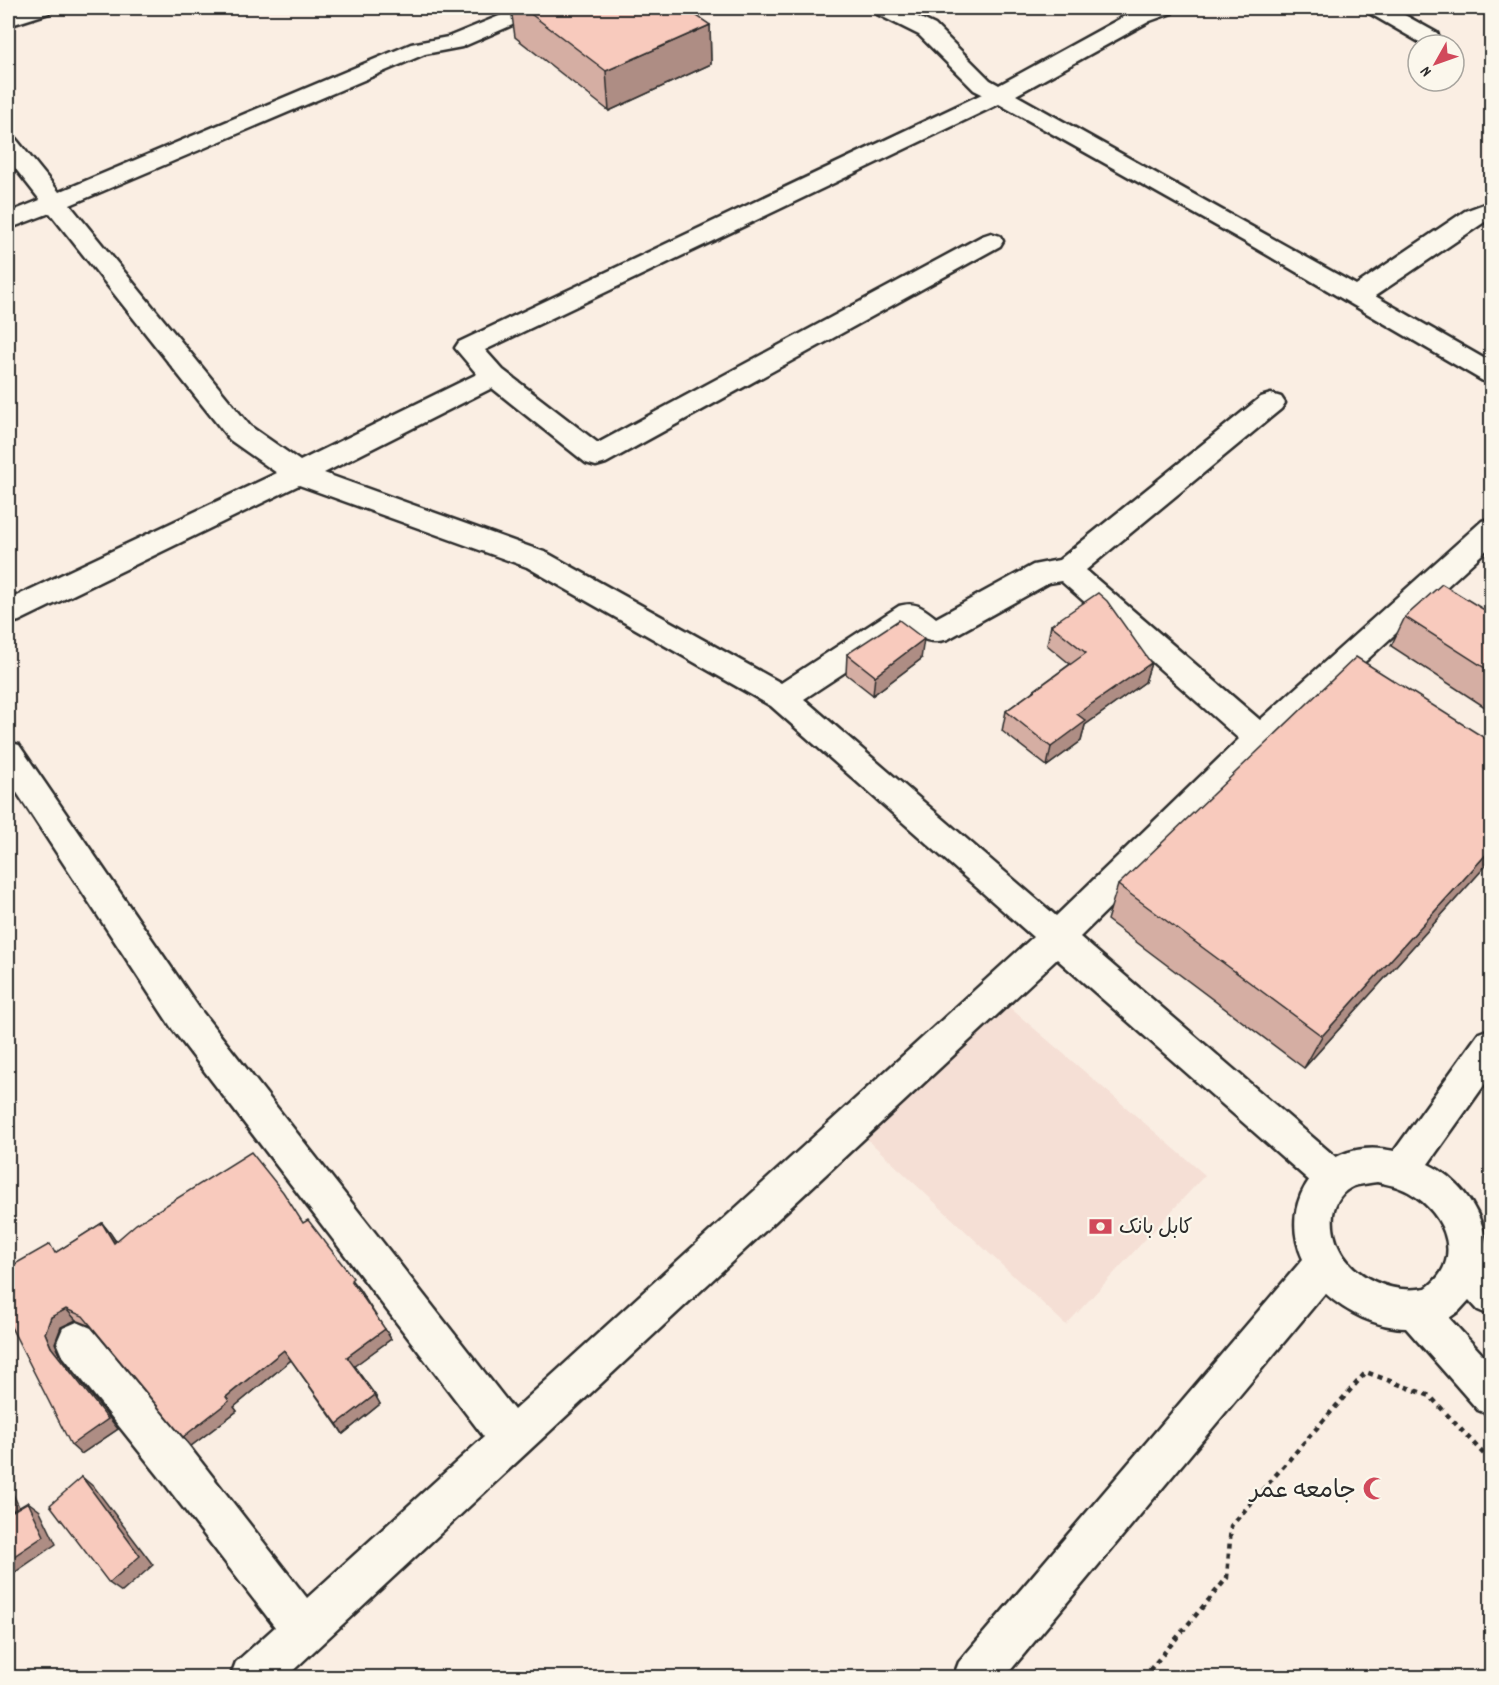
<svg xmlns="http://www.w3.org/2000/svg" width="1499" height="1685" viewBox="0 0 1499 1685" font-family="Dekko,'Playpen Sans Arabic',sans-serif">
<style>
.built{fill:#f5dfd5}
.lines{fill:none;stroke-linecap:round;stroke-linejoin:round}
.minor-casing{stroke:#2b2b2b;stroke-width:5}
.major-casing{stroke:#2b2b2b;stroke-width:5}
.path{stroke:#2b2b2b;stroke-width:4.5;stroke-dasharray:5 5;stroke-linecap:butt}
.minor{fill:#fbf7ec;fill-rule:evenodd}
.major{fill:#fbf7ec;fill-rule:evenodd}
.wall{fill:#d5aea3;stroke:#2b2b2b;stroke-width:1.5}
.shaded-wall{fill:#ae8d84;stroke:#2b2b2b;stroke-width:1.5}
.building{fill:#f8cabd;stroke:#2b2b2b;stroke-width:1.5}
.labels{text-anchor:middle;stroke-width:4.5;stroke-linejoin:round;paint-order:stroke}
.poi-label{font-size:20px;fill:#2b2b2b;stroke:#fbf7ec;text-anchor:start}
.near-poi-label{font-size:24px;fill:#2b2b2b;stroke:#fbf7ec;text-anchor:end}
</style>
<rect width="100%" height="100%" fill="#faeee3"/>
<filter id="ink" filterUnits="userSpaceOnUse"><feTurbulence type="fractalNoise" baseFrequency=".0167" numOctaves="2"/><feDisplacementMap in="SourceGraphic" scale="12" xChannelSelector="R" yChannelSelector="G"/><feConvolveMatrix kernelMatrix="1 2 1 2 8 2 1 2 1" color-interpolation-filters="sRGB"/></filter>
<g filter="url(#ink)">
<path class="built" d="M995,995L1205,1175L1066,1325L853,1126Z"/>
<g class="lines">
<defs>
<path id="minor" d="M22,8H52L49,13L8,26V13Z
M519,8H555L552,13L526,19L462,47L425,54L70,205L250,426L300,461L477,374L455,348L459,342L982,94L974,90L919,35L875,13L873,8H899L935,25L990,80L999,85L1134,11L1145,8H1174L1172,13L1150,21L1016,95L1356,285L1465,211L1492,201V217L1375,296L1492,363V384L1483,381L1245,242L999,104L485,350L503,370L598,443L982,236L991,233L1000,236L1003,241L1000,246L606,463L596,466L586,463L492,388L324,473L547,553L781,683L899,606C916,601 923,608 936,618L1033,565L1059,560L1261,397L1271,394L1281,397L1285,403L1281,409L1086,570L1260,720L1482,521L1492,518V545L1271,748L1080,937L1346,1166L1352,1178L1346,1190L1333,1196L1320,1190L1057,959L285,1678H230L236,1662L275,1627L158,1475L63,1356L57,1342L63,1328L77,1322L91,1328L188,1445L307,1598L484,1437L173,1030L8,779V742L19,745L199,1008L514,1410L1033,937L771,706L527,567L299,485L19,621L8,624V600L277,473L230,440L50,213L8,229V213L40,200L8,159V137L16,139L59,192L411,44L448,37ZM1061,581L1239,739L1056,916L804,699L909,630C922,640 932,644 948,639L1049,583Z
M1366,8H1392L1437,33L1440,38L1437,43L1429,45L1421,43L1369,13Z"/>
<path id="major" d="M1492,1028V1074L1428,1164C1457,1178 1478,1205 1485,1236C1488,1248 1483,1258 1492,1267V1316L1478,1310L1469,1300L1459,1311L1449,1318L1492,1365V1416L1478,1410L1406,1328C1376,1327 1347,1313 1325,1293L1004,1678H953L959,1662L1303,1259C1275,1197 1326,1135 1394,1151L1479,1033ZM1377,1182C1385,1184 1393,1185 1400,1188C1441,1204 1469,1258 1426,1288C1380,1297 1328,1264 1333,1214C1335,1202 1342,1191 1354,1186C1361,1184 1370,1183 1377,1182Z"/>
</defs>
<use href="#minor" class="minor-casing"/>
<use href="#major" class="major-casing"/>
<path class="path" d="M1143,1678L1227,1578L1231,1526L1366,1372L1430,1396L1492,1463"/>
<use href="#minor" class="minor"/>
<use href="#major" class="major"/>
</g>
<path class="wall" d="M511,8H685L710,25L711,64L609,111L515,37Z
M1491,614V711L1391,646L1405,617Z
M1051,625L1151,663L1145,682L1085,725L1081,741L1047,766L1002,731L1006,711L1070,664L1047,645Z
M847,654L921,659L873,695L846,674Z
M1491,742V860L1304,1068L1107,920L1118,885Z
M102,1223L116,1241L303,1223L359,1289L391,1339L354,1366L375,1395L380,1404L343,1434L291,1360L234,1407L237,1411L191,1446L91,1326L76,1320L61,1327L55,1343L61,1357L118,1429L81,1454L11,1327L8,1329V1268L57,1252Z"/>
<path class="shaded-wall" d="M710,25L711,64L609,111L606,71Z
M924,639L921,659L873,695L875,676Z
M1151,663L1145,682L1085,725L1081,741L1047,766L1051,747L1077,714Z
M1491,849V860L1304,1068L1322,1036Z
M102,1223L111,1234L123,1254L114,1243Z
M66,1309L76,1320L61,1327L55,1343L61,1357L118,1429L81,1454L71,1445L51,1347L45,1333L51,1317Z
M385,1329L391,1339L353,1367L347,1357Z
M284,1350L291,1360L234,1407L237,1411L191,1446L183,1437L226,1397Z
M375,1395L380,1404L343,1434L337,1424Z
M82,1477L95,1488L153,1565L122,1592L109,1583Z
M8,1483L25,1520L13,1511L8,1500Z
M28,1502L40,1511L56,1544L8,1577V1560Z"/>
<path class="building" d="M523,8H685L710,25L606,71Z
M1442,584L1491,614V672L1405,617Z
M1098,593L1107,601L1151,663L1077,714L1086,721L1051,747L1006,711L1086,653L1051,625Z
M899,620L924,639L875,676L847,654Z
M1356,657L1491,742V849L1322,1036L1118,885Z
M251,1152L283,1192L303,1223L308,1220L353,1278L351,1280L385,1329L347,1357L375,1395L337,1424L284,1350L226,1397L229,1401L183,1437L83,1316L66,1309L51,1317L45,1333L51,1347L108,1419L71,1445L8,1321V1268L50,1244L55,1253L102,1223L114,1243L136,1224Z
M82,1477L140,1556L109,1583L50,1505Z
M8,1500L13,1511L28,1502L44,1536L8,1560Z"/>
</g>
<defs>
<symbol id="bank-bare" viewBox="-9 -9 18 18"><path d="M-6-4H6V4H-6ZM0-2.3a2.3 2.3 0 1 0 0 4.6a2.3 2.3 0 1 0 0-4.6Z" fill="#d1495b" stroke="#fbf7ec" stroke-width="2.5" paint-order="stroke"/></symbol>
<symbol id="mosque-bare" viewBox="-9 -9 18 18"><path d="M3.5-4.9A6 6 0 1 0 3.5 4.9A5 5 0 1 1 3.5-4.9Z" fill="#d1495b" stroke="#fbf7ec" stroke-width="2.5" paint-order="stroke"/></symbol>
</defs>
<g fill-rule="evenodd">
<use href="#bank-bare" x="1084" y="1210" width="33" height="33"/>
<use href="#mosque-bare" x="1358" y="1472" width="33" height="33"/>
</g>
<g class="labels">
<g class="poi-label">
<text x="1119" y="1233">کابل بانک</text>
</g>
<g class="near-poi-label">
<text x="1356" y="1497">جامعه عمر</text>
</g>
</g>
<rect width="1499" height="1685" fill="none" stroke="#fbf7ec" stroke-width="30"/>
<rect x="15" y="15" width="1469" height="1655" fill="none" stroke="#2b2b2b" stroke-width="2" filter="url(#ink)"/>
<g transform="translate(1436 63) rotate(230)"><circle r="28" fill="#fbf7ec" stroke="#a8a59f" stroke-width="1.5"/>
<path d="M0-4.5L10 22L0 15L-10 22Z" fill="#d1495b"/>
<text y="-9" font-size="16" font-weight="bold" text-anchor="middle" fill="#2b2b2b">N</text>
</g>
</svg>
